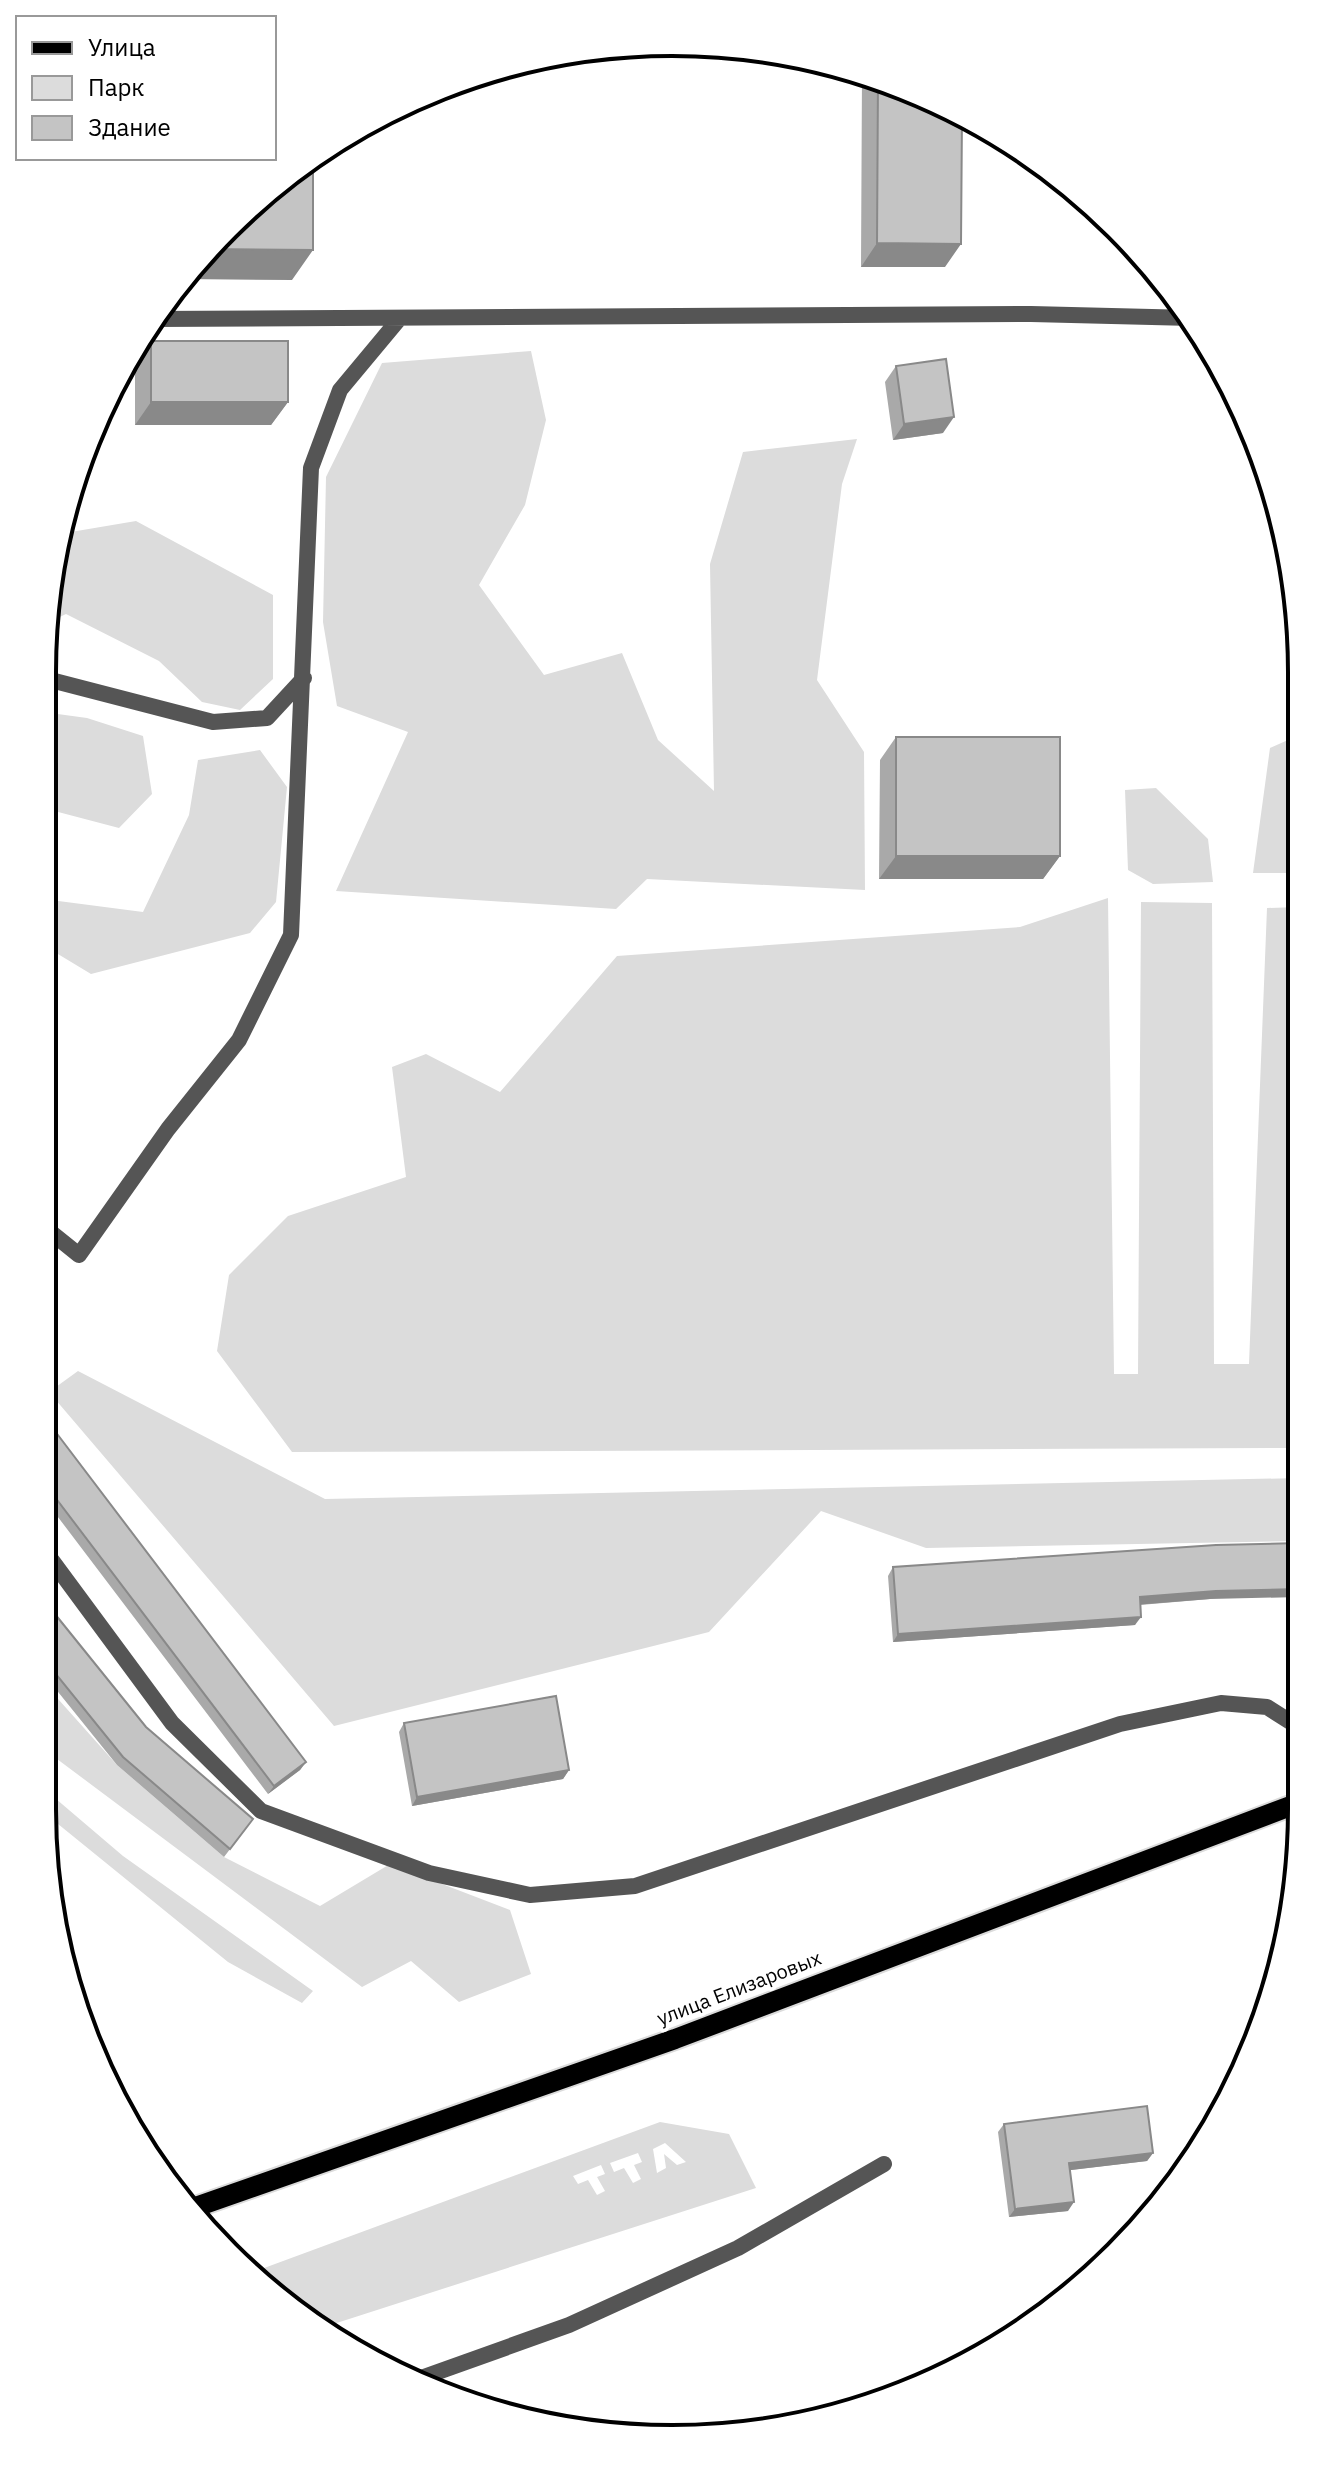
<svg xmlns="http://www.w3.org/2000/svg" width="1344" height="2481" viewBox="0 0 1344 2481" font-family="'IBM Plex Sans',sans-serif">
<style>
.green{fill:#dcdcdc;fill-rule:evenodd}
.lines{fill:none;stroke-linecap:round;stroke-linejoin:round}
.primary-casing{stroke:#dbdbdb;stroke-width:24}
.service{stroke:#555;stroke-width:16}
.primary{stroke:#000;stroke-width:20}
.wall{fill:#a9a9a9}
.shaded-wall{fill:#898989}
.building{fill:#c4c4c4;stroke:#898989;stroke-width:2}
.labels{text-anchor:middle;stroke-width:7;stroke-linejoin:round;paint-order:stroke}
.street-label{font-size:20px;fill:#000;stroke:#fff}
.rim{fill:none;stroke:#000;stroke-width:4}
</style>
<rect width="100%" height="100%" fill="#fff"/>
<path class="green" d="M531,351L546,420L525,505L479,585L544,675L622,653L658,740L714,791L710,564L743,452L857,439L842,484L817,680L864,752L865,890L647,879L616,909L336,891L408,732L337,706L323,622L326,477L382,363Z
M136,521L273,595V679L240,710L202,702L159,661L66,614L45,624L59,534Z
M43,712L87,718L143,736L152,794L119,828L43,808Z
M1297,736L1298,873H1253L1270,748Z
M260,750L287,787L276,902L250,933L91,974L43,945V899L143,912L189,815L198,760Z
M1156,788L1208,839L1213,882L1153,884L1128,870L1125,790Z
M1108,898L1114,1374H1138L1141,902L1212,903L1214,1364H1249L1267,908L1298,907L1299,1448L292,1452L217,1351L229,1275L288,1216L406,1177L392,1067L426,1054L500,1092L617,956L1020,927Z
M78,1371L325,1499L1299,1478L1300,1541L926,1548L821,1511L709,1632L334,1726L49,1392Z
M42,1681L117,1765L224,1857L320,1906L390,1864L510,1910L531,1974L459,2002L411,1961L362,1987L53,1756L42,1744Z
M42,1787L123,1856L313,1991L302,2003L228,1962L42,1811Z
M660,2122L729,2134L756,2188L318,2329L256,2271ZM665,2143L686,2162L677,2165L664,2154L666,2168L657,2173L653,2149ZM638,2153L642,2162L634,2165L641,2179L633,2183L624,2168L614,2172L610,2163ZM601,2165L605,2174L597,2177L605,2191L597,2195L588,2180L578,2184L573,2176Z"/>
<g class="lines">
<defs>
<path id="primary" d="M190,2209L675,2039L1301,1802"/>
</defs>
<use href="#primary" class="primary-casing"/>
<path class="service" d="M154,319L1031,314L1192,318
M43,678L213,722L267,718L304,678
M43,1226L79,1255L168,1129L239,1040L291,935L311,468L340,390L400,318
M42,1547L172,1723L261,1811L429,1873L530,1895L635,1886L1120,1724L1221,1703L1267,1707L1300,1728
M421,2378L569,2325L738,2248L884,2164"/>
<use href="#primary" class="primary"/>
</g>
<path class="wall" d="M862,73L874,75L962,115L945,267H861Z
M151,341L288,402L271,425H135V365Z
M896,366L943,433L893,440L885,382Z
M896,737L1060,856L1043,879H879L880,760Z
M42,1414L306,1762L300,1770L268,1794L42,1496Z
M893,1567L1210,1599L1140,1605L1135,1625L893,1642L888,1576Z
M42,1598L146,1727L253,1819L224,1857L117,1765L42,1672Z
M404,1723L569,1770L563,1779L412,1806L399,1732Z
M1004,2124L1153,2153L1147,2161L1070,2170L1068,2211L1009,2217L998,2132Z"/>
<path class="shaded-wall" d="M877,243L961,244L945,267H861Z
M206,249L313,250L292,280L182,279L198,257Z
M151,402H288L271,425H135Z
M954,417L943,433L893,440L904,424Z
M896,856H1060L1043,879H879Z
M1300,1589V1597L1210,1599L1134,1605L1140,1597L1216,1591Z
M1141,1617L1135,1625L893,1642L898,1634Z
M306,1762L300,1770L268,1794L274,1786Z
M569,1770L563,1779L412,1806L417,1797Z
M1153,2153L1147,2161L1063,2171L1069,2163Z
M1074,2202L1068,2211L1009,2217L1015,2209Z"/>
<path class="building" d="M878,77L962,115L961,244L877,243Z
M313,157V250L206,249L288,172Z
M151,341H288V402H151Z
M946,359L954,417L904,424L896,366Z
M896,737H1060V856H896Z
M42,1414L306,1762L274,1786L42,1480Z
M1300,1543V1589L1216,1591L1140,1597L1141,1617L898,1634L893,1567L1216,1545Z
M42,1598L146,1727L253,1819L230,1849L123,1757L42,1657Z
M556,1696L569,1770L417,1797L404,1723Z
M1147,2106L1153,2153L1069,2163L1074,2202L1015,2209L1004,2124Z"/>
<g class="labels">
<g class="street-label">
<text transform="translate(739 1988) rotate(-21)" y="7">улица Елизаровых</text>
</g>
</g>
<path d="M0 0H1344V2481H0ZM672 56H672A616 616 0 0 1 1288 672V1809A616 616 0 0 1 672 2425H672A616 616 0 0 1 56 1809V672A616 616 0 0 1 672 56Z" fill="#fff" fill-rule="evenodd"/>
<path class="rim" d="M672 56H672A616 616 0 0 1 1288 672V1809A616 616 0 0 1 672 2425H672A616 616 0 0 1 56 1809V672A616 616 0 0 1 672 56Z"/>
<rect x="16" y="16" width="260" height="144" fill="#ffffff" stroke="#999999" stroke-width="2"/>
<rect x="32" y="42" width="40" height="12" fill="#000000" stroke="#999999" stroke-width="2"/>
<text x="88" y="56" font-size="24" fill="#000000">Улица</text>
<rect x="32" y="76" width="40" height="24" fill="#dcdcdc" stroke="#999999" stroke-width="2"/>
<text x="88" y="96" font-size="24" fill="#000000">Парк</text>
<rect x="32" y="116" width="40" height="24" fill="#c4c4c4" stroke="#999999" stroke-width="2"/>
<text x="88" y="136" font-size="24" fill="#000000">Здание</text>
</svg>
